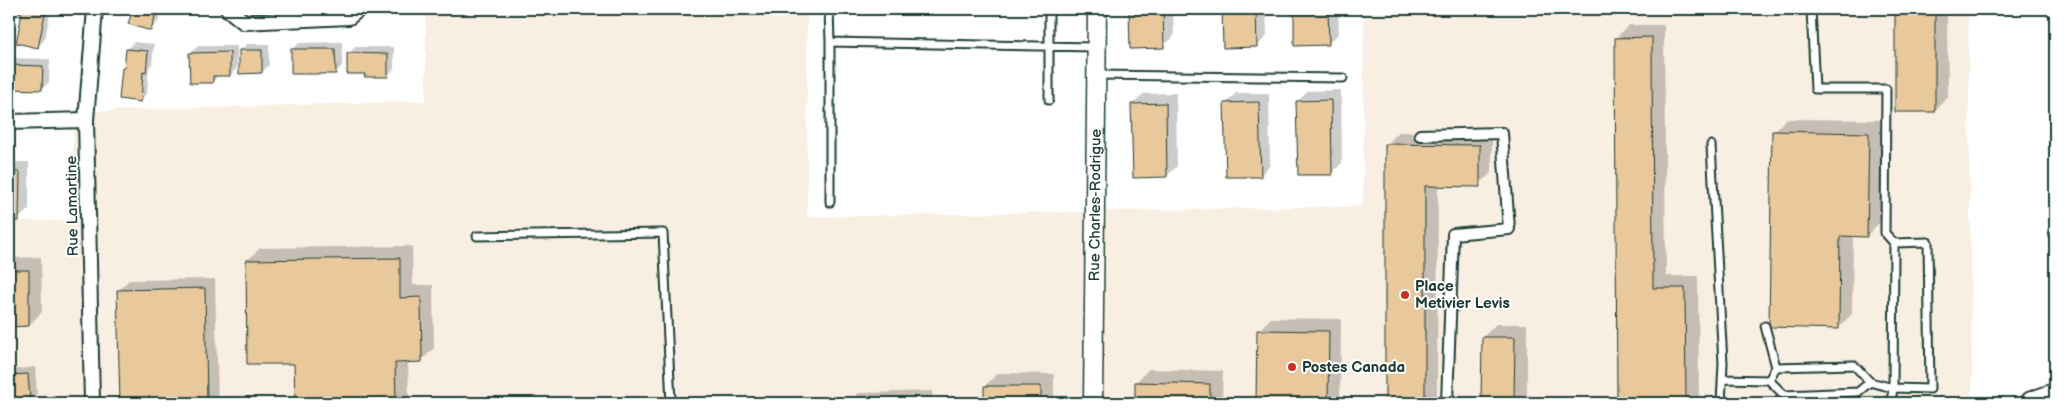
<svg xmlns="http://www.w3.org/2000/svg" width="2064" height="412" viewBox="0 0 2064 412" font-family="'Balsamiq Sans',sans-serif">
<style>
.built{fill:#f8eee1}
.shadow{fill:#0003}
.building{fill:#e9c89b;stroke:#1f3d34}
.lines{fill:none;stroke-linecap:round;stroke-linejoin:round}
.service-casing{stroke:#1f3d34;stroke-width:11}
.pedestrian-casing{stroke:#1f3d34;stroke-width:14}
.minor-casing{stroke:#1f3d34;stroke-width:18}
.tertiary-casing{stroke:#1f3d34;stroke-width:21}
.primary-casing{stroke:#1f3d34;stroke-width:26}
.service{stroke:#fff;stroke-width:7}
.pedestrian{stroke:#fff;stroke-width:10}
.minor{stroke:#fff;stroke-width:14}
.tertiary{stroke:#fff;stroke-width:18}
.primary{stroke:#fff;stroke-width:22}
.poi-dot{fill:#c8321e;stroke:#fff;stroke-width:2}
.labels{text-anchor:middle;stroke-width:4;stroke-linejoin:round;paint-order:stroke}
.street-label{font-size:15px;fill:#1f3d34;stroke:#fff}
.poi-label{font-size:15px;font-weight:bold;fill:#1f3d34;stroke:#fff;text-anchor:start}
</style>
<rect width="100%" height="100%" fill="#fff"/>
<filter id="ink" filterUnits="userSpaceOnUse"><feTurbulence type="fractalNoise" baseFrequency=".02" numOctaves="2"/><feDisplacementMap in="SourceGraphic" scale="10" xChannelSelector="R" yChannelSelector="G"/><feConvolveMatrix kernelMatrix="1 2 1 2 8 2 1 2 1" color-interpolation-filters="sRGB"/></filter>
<g filter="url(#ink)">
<path class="built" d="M426,9H807V217L1363,206L1364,9H1968L1972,403H9V222L71,220L74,112L426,101Z"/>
<path class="shadow" d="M19,9H51L45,39L38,46L23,12L19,11Z
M134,9H161L158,22L151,29L130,24Z
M1130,9H1173L1174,36L1163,47L1131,48Z
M1223,9H1266L1267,36L1257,46L1224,47Z
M1295,9H1338L1339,33L1328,44H1296Z
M1896,9H1947L1948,97L1935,110H1897Z
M1629,25H1664L1666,276H1698L1699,403H1618L1616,38Z
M134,42L154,44L152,64L149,67L147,93L140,100L123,68L125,66L127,49Z
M342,42V66L335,73L292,50L299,43Z
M247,44H269V65L262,72L240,51Z
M198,46H237V68L230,75H219L212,82L191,53Z
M355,47H394V69L387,76L366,73L348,54Z
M9,58L50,59L49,82L42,89L9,87Z
M1341,90L1342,163L1332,173L1298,101L1308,91Z
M1176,93L1177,166L1167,176L1133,104L1143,94Z
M1236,93H1269L1270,165L1260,176L1226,103Z
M1786,119L1881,120L1880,222L1867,235H1853L1852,314L1839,327L1773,132Z
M1399,132H1492V172L1479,185H1438L1437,403H1386V145Z
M9,162H29V209L18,219H9Z
M412,246L413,285H433L434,348L421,361H408L409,403H296V363L247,261L260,248Z
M41,257L42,312L29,325H9V258Z
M215,279L218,403H121L118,291L129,280Z
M1271,318L1341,319L1340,403H1257L1258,331Z
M1496,324H1527V403H1482L1483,337Z
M35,367L37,393L30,400L9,401V370Z
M1149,369L1223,371L1222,403H1136V382Z
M998,373L1054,374V403H985V386Z
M932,391L933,403H848L859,393Z"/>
<path class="building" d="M18,9H46L38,48L16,43L22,13L17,12Z
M133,9H157L151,31L128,24Z
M1129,9H1163L1164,48L1130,49Z
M1222,9H1256L1257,47L1223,48Z
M1294,9H1328L1329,45L1294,46Z
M1895,9H1935V112H1895Z
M1652,37L1653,288H1685L1686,403H1617L1615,38Z
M126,49L148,51L146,73L143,72L141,102L119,99L122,68H124Z
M291,49H335L336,74H291Z
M239,50H262V73L239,74Z
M230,52V76H213V83H190L189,53Z
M347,53L388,54V77H364L365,74H347Z
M9,65L43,66L42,90L9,89Z
M1331,100L1332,175H1298L1296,101Z
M1259,102L1261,177H1226L1224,103Z
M1166,103L1167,177L1133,178L1131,104Z
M1772,131L1869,133L1867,237L1840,236L1839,329L1769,327Z
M1385,144L1480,145V187L1425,186V403H1385Z
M9,172H20L19,221H9Z
M400,258V298L421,297L422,362L395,363L396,403H295L294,364H247L246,260Z
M9,270H29V326L9,327Z
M205,288L207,403H120L117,290Z
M1257,330L1329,331L1328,403H1256Z
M1482,337H1515L1514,403H1481Z
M28,374L30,401L9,402V375Z
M1135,382L1210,384V403H1135Z
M984,386H1041V403H984Z"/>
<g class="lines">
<defs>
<path id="service" d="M829,9L830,42V202
M1049,9V100
M1811,9L1815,89H1886L1885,233L1894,243
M830,42L1095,47
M1096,75L1343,78
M1711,145L1723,363L1721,403
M477,236L663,233L671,403
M1765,326L1776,367
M1722,379L1769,380
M1870,382L1858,392L1784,395L1769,380L1776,367L1854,365L1870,382L1893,388L1930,389L1928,242L1894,243L1893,388L1891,403"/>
<path id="pedestrian" d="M1420,135L1502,133L1509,229L1453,234L1447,403"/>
<path id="minor" d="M228,9L244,22L349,17L359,9
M9,122L86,120
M92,403L86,120L95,9"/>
<g id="tertiary">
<path id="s1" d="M1093,403L1097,9"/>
</g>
<path id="primary" d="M2032,403L2055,395"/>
</defs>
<use href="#service" class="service-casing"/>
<use href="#pedestrian" class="pedestrian-casing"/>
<use href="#minor" class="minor-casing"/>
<use href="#tertiary" class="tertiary-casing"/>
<use href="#primary" class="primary-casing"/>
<use href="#service" class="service"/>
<use href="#pedestrian" class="pedestrian"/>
<use href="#minor" class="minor"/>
<use href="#tertiary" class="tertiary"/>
<use href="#primary" class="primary"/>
</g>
</g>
<g class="poi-dot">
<circle cx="1405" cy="295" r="5"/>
<circle cx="1292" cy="367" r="5"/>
</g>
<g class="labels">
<g class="street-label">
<text transform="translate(72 206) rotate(-91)" y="5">Rue Lamartine</text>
<text dy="5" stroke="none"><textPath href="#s1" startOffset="198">Rue Charles-Rodrigue</textPath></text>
</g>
<g class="poi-label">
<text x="1415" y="291">Place<tspan x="1415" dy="17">Metivier Levis</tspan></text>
<text x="1302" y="372">Postes Canada</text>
</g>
</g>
<rect width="2064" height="412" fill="none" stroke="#fff" stroke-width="30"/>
<rect x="15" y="15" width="2034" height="382" fill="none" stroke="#1f3d34" stroke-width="2" filter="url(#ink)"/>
</svg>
